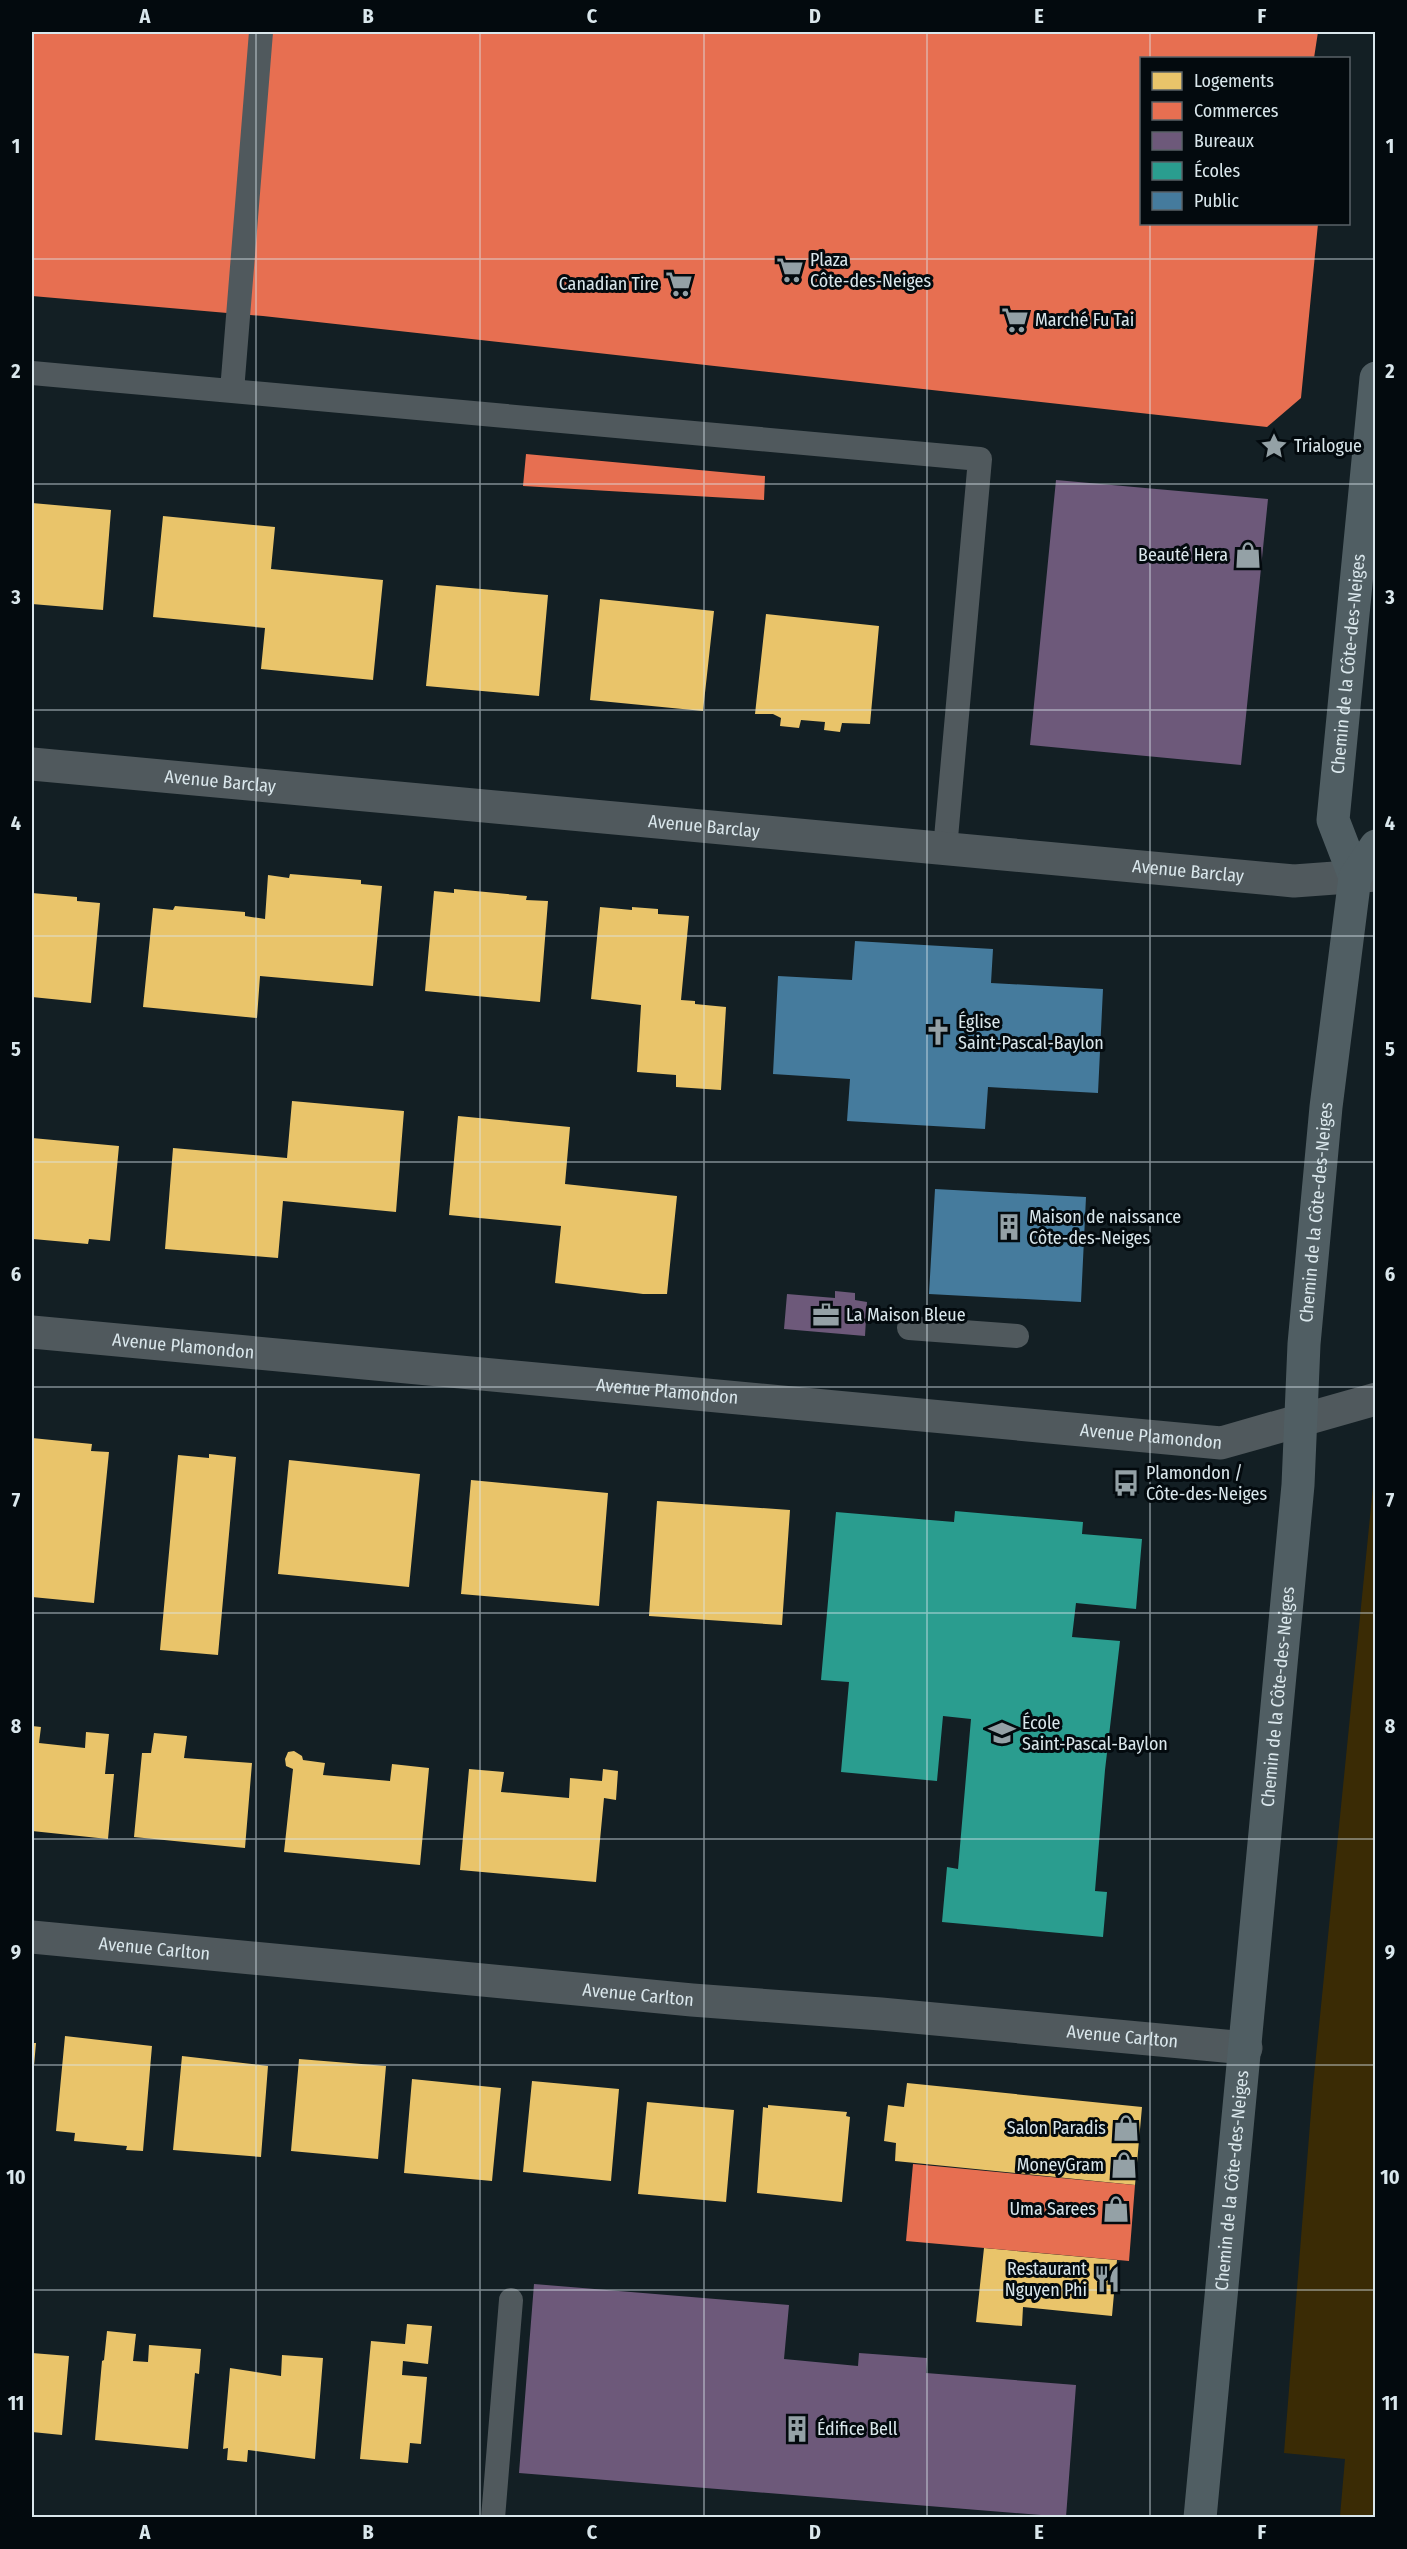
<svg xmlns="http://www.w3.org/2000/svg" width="1407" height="2549" viewBox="0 0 1407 2549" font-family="'Fira Sans Condensed',sans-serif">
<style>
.green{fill:#3a2b05}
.homes{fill:#e9c46a}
.shops{fill:#e76f51}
.offices{fill:#6d597a}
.schools{fill:#2a9d8f}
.public{fill:#457b9d}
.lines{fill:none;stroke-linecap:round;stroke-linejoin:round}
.service{stroke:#50595d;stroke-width:24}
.minor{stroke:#50595d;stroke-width:33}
.secondary{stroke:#505e63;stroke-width:33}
.grid{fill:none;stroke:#dae7ec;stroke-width:1.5;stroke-opacity:0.55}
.labels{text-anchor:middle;stroke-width:6;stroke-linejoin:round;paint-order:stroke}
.poi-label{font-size:18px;fill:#dae7ec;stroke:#030a0e;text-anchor:start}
.street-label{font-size:18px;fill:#dae7ec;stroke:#030a0e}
.neatline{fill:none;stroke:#dae7ec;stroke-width:2}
.grid-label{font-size:20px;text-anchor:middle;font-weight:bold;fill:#dae7ec}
</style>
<rect width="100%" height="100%" fill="#131f24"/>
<path class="green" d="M1374,1477L1376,2517L1340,2516L1345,2459L1284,2453L1313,2086Z"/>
<path class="homes" d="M32,503L111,510L103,610L32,604Z
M163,516L275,527L271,569L383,580L373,680L261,669L265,628L153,617Z
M436,585L548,595L539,696L426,686Z
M600,599L714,611L703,711L590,700Z
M766,614L879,626L870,724L842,723L840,732L824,730L825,722L801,720L799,728L780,726L781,718L773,714H755Z
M290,874L361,880V884L382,886L373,986L260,976L257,1018L143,1007L153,908L173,910L175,906L245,912V916L265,919L268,875L289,878Z
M454,889L527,896L526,900L548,901L540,1002L425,991L434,891L454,893Z
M32,893L77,897V901L100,903L91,1003L32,997Z
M600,907L632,910V907L658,909V914L689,916L681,1000L695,1001V1004L726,1007L721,1090L676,1087V1075L637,1072L641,1005L591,999Z
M292,1101L404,1111L396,1212L283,1201L278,1258L165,1249L173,1148L287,1158Z
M458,1116L570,1127L565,1184L677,1196L667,1294H643L555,1283L561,1226L449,1215Z
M32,1138L119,1146L110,1241L89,1239L88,1244L33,1239Z
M32,1438L92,1444L91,1451L109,1452L94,1603L32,1597Z
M209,1454L236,1457L218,1655L160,1650L178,1455L209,1458Z
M289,1460L420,1474L409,1587L278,1574Z
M471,1480L608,1493L599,1606L461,1594Z
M657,1501L790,1510L782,1625L649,1616Z
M32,1726L41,1727L39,1743L85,1748L86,1732L109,1734L105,1774H114L108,1839L32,1831Z
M154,1733L187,1736L184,1758L252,1763L245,1848L134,1837L142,1753H151Z
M294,1751L302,1756L303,1760L325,1763L323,1775L390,1781L392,1764L429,1768L420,1865L284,1852L293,1769L286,1766L285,1759L288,1752Z
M469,1769L504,1772L501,1792L569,1798L570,1778L602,1781L603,1769L618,1771L616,1800L604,1798L596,1882L460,1870Z
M65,2036L152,2046L143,2151L126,2150L127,2146L74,2141L75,2133L56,2131Z
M32,2043H36L33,2077H32Z
M182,2056L268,2066L261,2157L173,2150Z
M299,2059L386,2066L378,2159L291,2151Z
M412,2079L501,2088L492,2181L404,2173Z
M532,2081L619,2089L611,2181L523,2172Z
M907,2083L1142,2107L1135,2185L895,2161L896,2143L884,2141L888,2105L904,2107Z
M647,2102L734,2110L726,2202L638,2194Z
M768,2105L847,2112L846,2116L850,2117L842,2202L757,2193L763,2107L768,2108Z
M984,2248L1117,2260L1112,2316L1023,2307L1022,2326L976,2322Z
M407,2324L432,2326L428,2364L403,2361L402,2375L427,2377L421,2444L410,2443L408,2463L360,2459L371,2341L405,2344Z
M107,2331L136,2334L133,2361L148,2362L149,2345L201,2349L199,2374L195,2373L188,2449L95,2440L102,2361L104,2360Z
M32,2353L69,2356L62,2435L32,2432Z
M282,2355L323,2358L315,2459L248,2450L247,2462L227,2460L228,2448L223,2449L230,2368L281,2376Z"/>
<path class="shops" d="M32,32H1318L1314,58H1142V224H1318L1301,398L1267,427L263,316L32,296Z
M526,454L765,476L764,500L523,486Z
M913,2164L1135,2185L1129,2261L906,2241Z"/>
<path class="offices" d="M1056,480L1268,499L1241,765L1030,745Z
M835,1291L855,1293V1300L867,1302L865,1336L784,1329L787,1294L835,1298Z
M534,2284L789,2305L784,2359L858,2366L859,2353L927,2358L926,2373L1076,2385L1066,2517L519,2473Z"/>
<path class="schools" d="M955,1511L1083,1522L1082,1534L1142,1539L1136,1609L1076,1603L1072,1637L1120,1641L1105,1770L1095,1891L1107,1892L1103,1937L942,1922L947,1867L958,1869L971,1719L943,1716L937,1781L841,1772L849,1682L821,1680L836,1512L954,1522Z"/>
<path class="public" d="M855,941L993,949L991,983L1103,989L1098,1093L988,1087L985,1129L847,1121L850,1079L773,1074L778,976L852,980Z
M935,1189L1086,1197L1081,1302L929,1294Z"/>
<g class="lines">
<path class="service" d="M32,373L980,459L945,849
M232,391L261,32
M909,1328L1017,1336
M493,2518L511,2300"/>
<g class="minor">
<path id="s1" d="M32,764L1294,881L1376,875"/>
<path id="s2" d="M32,1332L1221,1443L1376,1399"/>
<path id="s3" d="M32,1937L692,2000L881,2014L1246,2048"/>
</g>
<g class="secondary">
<path id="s4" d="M1355,877L1333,820L1376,378"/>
<path id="s5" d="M1200,2518L1298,1485L1304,1344L1326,1107L1355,877L1376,846"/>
</g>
</g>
<path class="grid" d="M256,32V2518M480,32V2518M704,32V2518M927,32V2518M1150,32V58M1150,224V2518M32,259H1376M32,484H1376M32,710H1376M32,936H1376M32,1162H1376M32,1387H1376M32,1613H1376M32,1839H1376M32,2065H1376M32,2290H1376"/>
<defs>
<symbol id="supermarket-bare" viewBox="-9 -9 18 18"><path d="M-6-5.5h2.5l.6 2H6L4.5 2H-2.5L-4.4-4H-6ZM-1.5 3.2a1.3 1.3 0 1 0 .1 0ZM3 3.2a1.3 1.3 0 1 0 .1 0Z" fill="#94a1a6" stroke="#030a0e" stroke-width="2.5" paint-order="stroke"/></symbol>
<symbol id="sight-bare" viewBox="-9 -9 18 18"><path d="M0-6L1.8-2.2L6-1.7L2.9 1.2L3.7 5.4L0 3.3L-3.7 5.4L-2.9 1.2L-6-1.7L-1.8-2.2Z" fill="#94a1a6" stroke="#030a0e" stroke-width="2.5" paint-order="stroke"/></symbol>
<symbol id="shop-bare" viewBox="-9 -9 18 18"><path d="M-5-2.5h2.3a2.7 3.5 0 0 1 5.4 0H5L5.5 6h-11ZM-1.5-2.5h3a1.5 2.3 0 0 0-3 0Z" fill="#94a1a6" stroke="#030a0e" stroke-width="2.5" paint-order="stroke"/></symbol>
<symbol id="church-bare" viewBox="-9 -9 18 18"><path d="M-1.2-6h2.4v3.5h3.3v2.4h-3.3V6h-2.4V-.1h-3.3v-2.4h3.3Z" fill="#94a1a6" stroke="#030a0e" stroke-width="2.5" paint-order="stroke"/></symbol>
<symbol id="building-bare" viewBox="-9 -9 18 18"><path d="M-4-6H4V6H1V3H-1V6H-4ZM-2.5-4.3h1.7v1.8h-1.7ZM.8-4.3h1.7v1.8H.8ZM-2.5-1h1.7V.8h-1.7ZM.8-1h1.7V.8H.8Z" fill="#94a1a6" stroke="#030a0e" stroke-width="2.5" paint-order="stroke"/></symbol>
<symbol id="office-bare" viewBox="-9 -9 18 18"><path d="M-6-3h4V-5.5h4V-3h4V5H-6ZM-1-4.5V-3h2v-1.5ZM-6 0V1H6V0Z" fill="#94a1a6" stroke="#030a0e" stroke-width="2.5" paint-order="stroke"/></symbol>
<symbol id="bus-bare" viewBox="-9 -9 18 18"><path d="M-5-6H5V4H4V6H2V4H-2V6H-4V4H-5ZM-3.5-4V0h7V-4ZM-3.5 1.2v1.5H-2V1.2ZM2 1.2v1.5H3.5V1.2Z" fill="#94a1a6" stroke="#030a0e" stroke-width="2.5" paint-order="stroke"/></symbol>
<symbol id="school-bare" viewBox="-9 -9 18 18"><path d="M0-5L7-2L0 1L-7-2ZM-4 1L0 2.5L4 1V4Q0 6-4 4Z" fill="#94a1a6" stroke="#030a0e" stroke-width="2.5" paint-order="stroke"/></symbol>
<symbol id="restaurant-bare" viewBox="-9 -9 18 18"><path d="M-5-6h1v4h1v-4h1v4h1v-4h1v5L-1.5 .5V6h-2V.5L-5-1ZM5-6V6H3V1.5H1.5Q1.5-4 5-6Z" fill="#94a1a6" stroke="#030a0e" stroke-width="2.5" paint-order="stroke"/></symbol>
</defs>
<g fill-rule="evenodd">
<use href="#supermarket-bare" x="771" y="251" width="38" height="38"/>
<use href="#supermarket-bare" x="660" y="265" width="38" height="38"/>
<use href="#supermarket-bare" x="996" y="301" width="38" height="38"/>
<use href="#sight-bare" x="1255" y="427" width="38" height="38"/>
<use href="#shop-bare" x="1229" y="536" width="38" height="38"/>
<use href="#church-bare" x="919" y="1013" width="38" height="38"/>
<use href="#building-bare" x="990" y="1208" width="38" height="38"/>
<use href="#office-bare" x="807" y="1296" width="38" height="38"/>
<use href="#bus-bare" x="1107" y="1464" width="38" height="38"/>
<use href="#school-bare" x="983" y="1714" width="38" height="38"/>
<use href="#shop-bare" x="1107" y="2109" width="38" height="38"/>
<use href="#shop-bare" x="1105" y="2146" width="38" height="38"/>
<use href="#shop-bare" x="1097" y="2190" width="38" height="38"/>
<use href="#restaurant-bare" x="1088" y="2260" width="38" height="38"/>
<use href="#building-bare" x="778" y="2410" width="38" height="38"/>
</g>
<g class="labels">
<g class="poi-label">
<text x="810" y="266">Plaza<tspan x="810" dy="21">Côte-des-Neiges</tspan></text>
<text x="659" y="290" text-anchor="end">Canadian Tire</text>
<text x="1035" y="326">Marché Fu Tai</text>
<text x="1294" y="452">Trialogue</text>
<text x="1228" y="561" text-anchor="end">Beauté Hera</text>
<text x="958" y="1028">Église<tspan x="958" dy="21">Saint-Pascal-Baylon</tspan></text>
<text x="1029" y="1223">Maison de naissance<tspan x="1029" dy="21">Côte-des-Neiges</tspan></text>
<text x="846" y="1321">La Maison Bleue</text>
<text x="1146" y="1479">Plamondon /<tspan x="1146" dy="21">Côte-des-Neiges</tspan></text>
<text x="1022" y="1729">École<tspan x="1022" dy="21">Saint-Pascal-Baylon</tspan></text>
<text x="1106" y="2134" text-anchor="end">Salon Paradis</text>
<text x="1104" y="2171" text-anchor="end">MoneyGram</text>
<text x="1096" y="2215" text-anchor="end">Uma Sarees</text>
<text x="1087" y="2275" text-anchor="end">Restaurant<tspan x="1087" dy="21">Nguyen Phi</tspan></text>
<text x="817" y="2435">Édifice Bell</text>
</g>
<g class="street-label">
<text dy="6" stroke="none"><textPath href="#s4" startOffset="218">Chemin de la Côte-des-Neiges</textPath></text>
<text dy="6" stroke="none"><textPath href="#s1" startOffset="189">Avenue Barclay</textPath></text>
<text dy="6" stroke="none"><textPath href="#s1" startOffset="675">Avenue Barclay</textPath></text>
<text dy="6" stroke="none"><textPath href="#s1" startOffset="1161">Avenue Barclay</textPath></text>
<text dy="6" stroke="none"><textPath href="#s5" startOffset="1311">Chemin de la Côte-des-Neiges</textPath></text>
<text dy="6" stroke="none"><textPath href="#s2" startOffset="152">Avenue Plamondon</textPath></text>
<text dy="6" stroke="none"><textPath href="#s2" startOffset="638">Avenue Plamondon</textPath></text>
<text dy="6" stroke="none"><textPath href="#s2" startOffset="1124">Avenue Plamondon</textPath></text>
<text dy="6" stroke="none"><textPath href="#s5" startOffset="825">Chemin de la Côte-des-Neiges</textPath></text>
<text dy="6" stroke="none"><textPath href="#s3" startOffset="123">Avenue Carlton</textPath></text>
<text dy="6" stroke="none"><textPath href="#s3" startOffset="609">Avenue Carlton</textPath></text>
<text dy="6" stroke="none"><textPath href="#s3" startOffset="1095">Avenue Carlton</textPath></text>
<text dy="6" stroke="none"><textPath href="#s5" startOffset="339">Chemin de la Côte-des-Neiges</textPath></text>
</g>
</g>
<rect width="1407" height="2549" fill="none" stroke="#030a0e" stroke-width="66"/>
<rect x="1140" y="57" width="210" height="168" fill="#030a0e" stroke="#596267" stroke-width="1.5"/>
<rect x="1152" y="72" width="30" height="18" fill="#e9c46a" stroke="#596267" stroke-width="1.5"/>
<text x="1194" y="87" font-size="18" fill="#dae7ec">Logements</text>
<rect x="1152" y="102" width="30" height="18" fill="#e76f51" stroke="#596267" stroke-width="1.5"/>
<text x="1194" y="117" font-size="18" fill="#dae7ec">Commerces</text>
<rect x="1152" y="132" width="30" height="18" fill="#6d597a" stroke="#596267" stroke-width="1.5"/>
<text x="1194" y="147" font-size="18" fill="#dae7ec">Bureaux</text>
<rect x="1152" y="162" width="30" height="18" fill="#2a9d8f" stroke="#596267" stroke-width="1.5"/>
<text x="1194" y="177" font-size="18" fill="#dae7ec">Écoles</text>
<rect x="1152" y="192" width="30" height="18" fill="#457b9d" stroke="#596267" stroke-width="1.5"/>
<text x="1194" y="207" font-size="18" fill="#dae7ec">Public</text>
<rect x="33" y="33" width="1341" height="2483" class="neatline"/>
<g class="grid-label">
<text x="145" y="23">A</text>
<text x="368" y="23">B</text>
<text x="592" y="23">C</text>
<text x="815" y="23">D</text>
<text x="1039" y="23">E</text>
<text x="1262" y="23">F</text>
<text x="16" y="153">1</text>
<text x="1390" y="153">1</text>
<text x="16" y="378">2</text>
<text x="1390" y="378">2</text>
<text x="16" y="604">3</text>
<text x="1390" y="604">3</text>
<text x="16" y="830">4</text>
<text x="1390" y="830">4</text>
<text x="16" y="1056">5</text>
<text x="1390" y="1056">5</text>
<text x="16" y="1281">6</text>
<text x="1390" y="1281">6</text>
<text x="16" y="1507">7</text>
<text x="1390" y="1507">7</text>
<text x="16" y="1733">8</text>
<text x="1390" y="1733">8</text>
<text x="16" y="1959">9</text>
<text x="1390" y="1959">9</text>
<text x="16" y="2184">10</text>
<text x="1390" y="2184">10</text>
<text x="16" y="2410">11</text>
<text x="1390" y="2410">11</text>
<text x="145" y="2539">A</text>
<text x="368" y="2539">B</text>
<text x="592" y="2539">C</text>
<text x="815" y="2539">D</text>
<text x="1039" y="2539">E</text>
<text x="1262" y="2539">F</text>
</g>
</svg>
